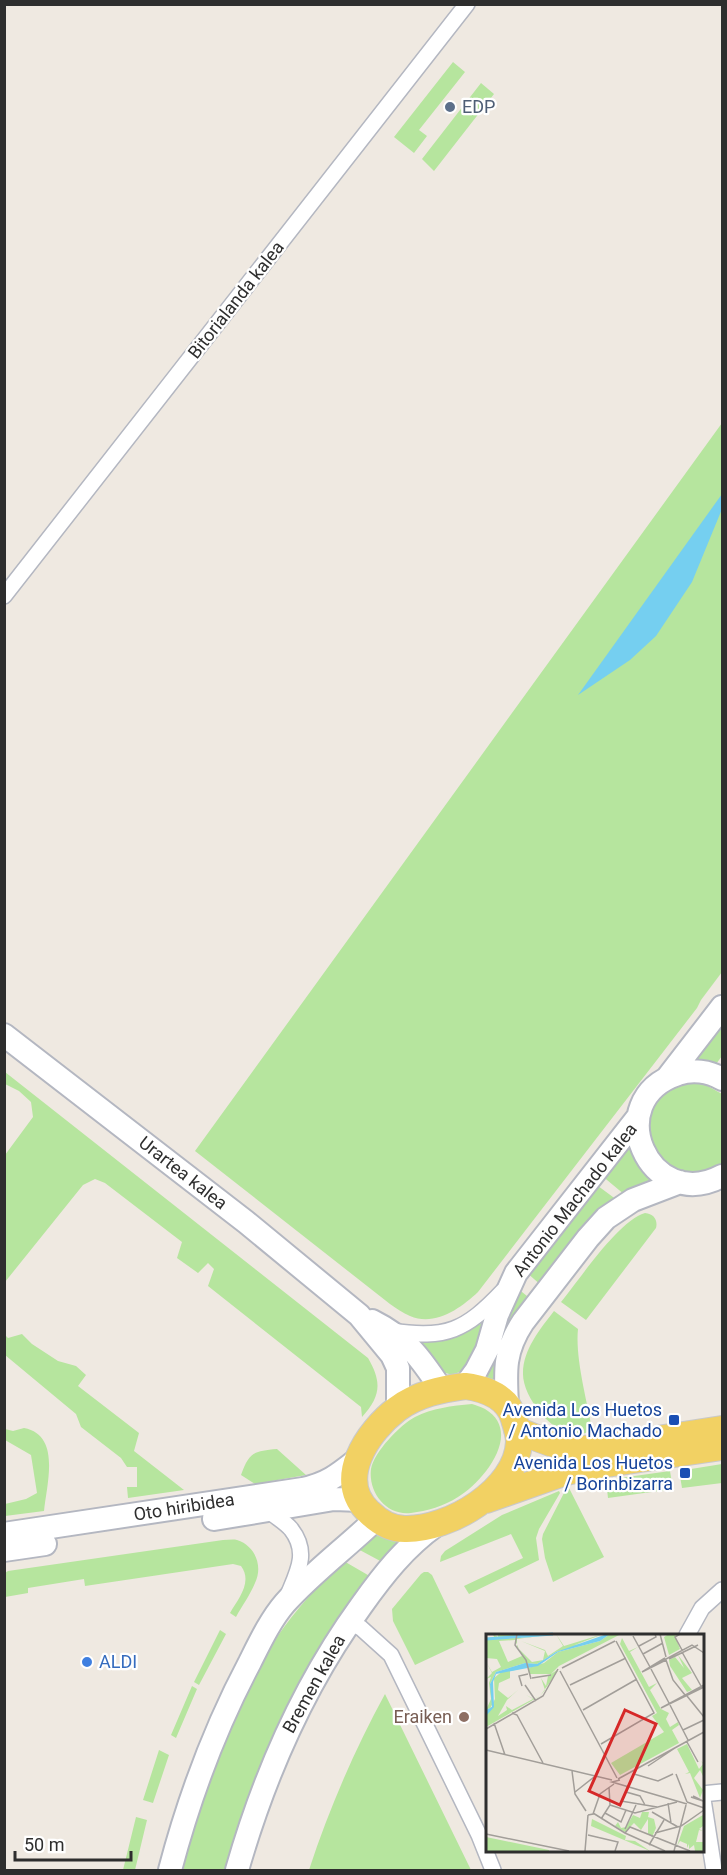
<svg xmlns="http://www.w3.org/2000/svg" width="727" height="1875" viewBox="0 0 727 1875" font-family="Roboto,sans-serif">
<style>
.green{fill:#b6e59e}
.water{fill:#75cff0}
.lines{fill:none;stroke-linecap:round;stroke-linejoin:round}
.street-casing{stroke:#b4b7c1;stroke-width:18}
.secondary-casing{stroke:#b4b7c1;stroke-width:26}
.primary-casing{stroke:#c9c9c9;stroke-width:28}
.street{stroke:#fff;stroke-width:15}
.secondary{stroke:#fff;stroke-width:22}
.primary{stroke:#f2d163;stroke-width:26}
.service-dot{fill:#5c6f8a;stroke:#fff;stroke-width:2}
.transit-dot{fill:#1a4fb4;stroke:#fff;stroke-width:2}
.shop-dot{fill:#3f7fe0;stroke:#fff;stroke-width:2}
.education-dot{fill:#8d6e63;stroke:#fff;stroke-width:2}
.labels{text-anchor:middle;stroke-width:4.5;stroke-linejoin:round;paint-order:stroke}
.service-label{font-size:18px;fill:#4e5e75;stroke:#fff;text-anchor:start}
.street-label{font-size:18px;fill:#2e2e2e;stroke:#fff}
.transit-label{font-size:18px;fill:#164399;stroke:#fff;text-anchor:end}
.shop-label{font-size:18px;fill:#366cbe;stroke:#fff;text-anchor:start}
.education-label{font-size:18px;fill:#785e54;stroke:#fff;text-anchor:end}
.inset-river{fill:none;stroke:#75cff0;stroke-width:3}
.inset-road{fill:none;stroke:#a29e99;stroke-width:1.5}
.view{fill:#d62828;fill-opacity:0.15;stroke:#d62828;stroke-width:3}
.inset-edge{fill:none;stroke:#2e2e2e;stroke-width:3}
</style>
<rect width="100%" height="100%" fill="#efe9e1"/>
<path class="green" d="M453,62L465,72L419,130L427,136L414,153L394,137Z
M481,83L494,94L434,171L422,159Z
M722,423V972L701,1000L697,1008L478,1292C461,1308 435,1327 410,1316C403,1313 396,1308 390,1304L195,1151Z
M722,1019V1056L713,1068L687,1064Z
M5,1072L368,1358C382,1382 381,1396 362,1417L361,1407L208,1286L214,1269L208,1263L198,1273L177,1258L182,1242L105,1183L95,1179L83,1185L5,1282V1155L33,1117L31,1102L19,1091L5,1084Z
M686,1084H704L722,1094V1165C706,1180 686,1172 667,1167L648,1138V1119L656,1103L669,1090Z
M629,1140L639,1165L654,1181L625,1195L601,1175Z
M594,1183L617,1200L542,1286L526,1272Z
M645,1213C654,1214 658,1220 656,1228L586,1320L561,1302C580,1279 618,1221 645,1213Z
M517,1288L532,1300L496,1381L482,1376Z
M554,1311L578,1329C575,1358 587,1400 592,1429C565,1451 522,1401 523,1373C523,1350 540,1329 554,1311Z
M485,1322C479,1338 471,1377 449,1374C446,1373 442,1372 440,1370C432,1364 427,1350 421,1342L446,1339Z
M4,1334L8,1338L22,1334L32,1344L58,1361L76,1366L86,1375L78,1386L139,1433L134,1451L184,1490L128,1498L127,1487H137V1467H127L121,1458L81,1427L76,1414L5,1355Z
M472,1404C476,1405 481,1407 485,1409C524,1432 483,1482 458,1497C444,1506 427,1511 411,1513C386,1516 368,1492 371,1469C374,1452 400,1425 415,1417C432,1408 452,1406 472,1404Z
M24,1428C61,1435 47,1483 44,1511L5,1516V1504L26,1499L37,1493L31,1455L5,1440V1429L13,1431Z
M277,1449L306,1475L255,1484L241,1475C249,1453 253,1451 277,1449Z
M722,1464V1483L682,1488L680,1476L691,1474V1469Z
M670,1471L673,1489L608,1498L606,1480Z
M569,1488L604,1557L553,1582L545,1558L542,1539L543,1534L566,1489Z
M559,1491L560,1493L539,1529L536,1538L539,1560L469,1594L464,1586L523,1558L511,1534L440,1562L441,1556L445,1551L502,1515Z
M375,1535L398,1541L399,1544L384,1563L356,1548Z
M223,1540C228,1540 233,1539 237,1540C256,1546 263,1567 255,1583C250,1595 242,1606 236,1617L230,1613C238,1599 253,1582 241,1566L233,1564L85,1586L84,1579L28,1588V1593L5,1597V1573L8,1571Z
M342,1560L373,1578L231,1870H183C197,1803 223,1738 255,1678C262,1664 268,1650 277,1637C296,1609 319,1585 342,1560Z
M424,1572H428L432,1575L464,1642L415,1665L393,1621L392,1609L421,1574Z
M220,1630L226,1634L199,1685L194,1682Z
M192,1686L197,1689L176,1738L171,1735Z
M385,1694L471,1870H309C329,1809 354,1751 385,1694Z
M159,1750L169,1755L153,1803L143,1800Z
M136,1817L147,1820L135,1870H123Z"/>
<path class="water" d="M722,494V509L692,582L656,636L630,660L578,695Z"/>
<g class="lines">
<defs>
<path id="street" d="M4,596L467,4
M392,1331C446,1340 466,1330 503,1291
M269,1511C276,1517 285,1522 291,1529C309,1552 298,1571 288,1595
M349,1622L361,1628L391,1655L479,1835L493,1870
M687,1635L702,1608L722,1590
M702,1793L714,1870
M702,1794L722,1792"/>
<path id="secondary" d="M4,1035L246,1222L359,1315L392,1355L398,1368V1408
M668,1077L722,1007
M722,1079C709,1071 692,1069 678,1074C599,1100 649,1215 722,1176
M372,1321C406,1338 420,1357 441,1389
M465,1386L476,1371L487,1350L497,1315L516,1273L638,1117
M507,1404C505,1370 504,1351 523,1322L588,1238L606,1218L633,1200L680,1182
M214,1519L334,1499L360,1500
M4,1534L303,1489C327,1484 338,1475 357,1460
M4,1550L45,1544
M170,1870C189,1798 215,1728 250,1662C260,1642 271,1619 285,1603C313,1572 347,1547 376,1519
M237,1870C264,1776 303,1686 361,1606C383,1575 405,1547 436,1525"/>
<path id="primary" d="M465,1386C487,1389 508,1397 514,1419C516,1426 519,1434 519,1442C517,1490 449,1530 405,1529C392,1529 379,1522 369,1512C334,1480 368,1431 397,1409C417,1394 442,1389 465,1386Z
M517,1430C546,1442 561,1449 593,1449L722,1429
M486,1500L566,1472L593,1466L722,1447"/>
</defs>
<use href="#street" class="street-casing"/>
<use href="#secondary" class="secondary-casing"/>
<use href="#primary" class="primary-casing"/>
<use href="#street" class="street"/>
<use href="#secondary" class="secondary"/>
<use href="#primary" class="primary"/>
</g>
<circle class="service-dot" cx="450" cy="107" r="6"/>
<g class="transit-dot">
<rect x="668" y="1414" width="12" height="12" rx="3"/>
<rect x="679" y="1467" width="12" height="12" rx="3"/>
</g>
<circle class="shop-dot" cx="87" cy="1662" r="6"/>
<circle class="education-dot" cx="464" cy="1717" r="6"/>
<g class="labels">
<g class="service-label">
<text x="462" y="113">EDP</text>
</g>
<g class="street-label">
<text transform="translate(236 300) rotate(-52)" y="6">Bitorialanda kalea</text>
<text transform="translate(183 1173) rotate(38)" y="6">Urartea kalea</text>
<text transform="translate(575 1200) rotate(-52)" y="6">Antonio Machado kalea</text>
<text transform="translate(184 1507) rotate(-9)" y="6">Oto hiribidea</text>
<text transform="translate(314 1684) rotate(-61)" y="6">Bremen kalea</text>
</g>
<g class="transit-label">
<text x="662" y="1416">Avenida Los Huetos<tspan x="662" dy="21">/ Antonio Machado</tspan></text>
<text x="673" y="1469">Avenida Los Huetos<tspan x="673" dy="21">/ Borinbizarra</tspan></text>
</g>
<g class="shop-label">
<text x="99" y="1668">ALDI</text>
</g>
<g class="education-label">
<text x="452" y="1723">Eraiken</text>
</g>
</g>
<g transform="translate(486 1634)">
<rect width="218" height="218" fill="#efe9e1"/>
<path d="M7,0L12,3V0H32L35,4L69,0L31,5V13L46,28L57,26L59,17L35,7L59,16L62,22L77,12L70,0L78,12L117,0L89,11L107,8L121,0L111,7L70,18L51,30L39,29L10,38L4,50L7,59L6,73L0,76L5,65L3,49L5,43L0,45L6,39L0,28L6,38L15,33L11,25L0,24V4L8,3ZM29,6L36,22L22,28L13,7ZM124,0H135L73,32L65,40H43L42,34L58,29L72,18L114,7ZM183,0H192L189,2L194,15L183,21L178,3ZM136,4L143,17L152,13L144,18L163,53L171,49L164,56L175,75L183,79L180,85L184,93L192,88L193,91L186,96L193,109L134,141L125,129L178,98L166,82L171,79L134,10ZM192,21L206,39L196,44L206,56L201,58L184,32L183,26L189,23L198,34ZM34,35L24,37V44L13,49L12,56L22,64L26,61L33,55L21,66L12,82L21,76L20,72L26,76L47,65L40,61L48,65L54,62L59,56L55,44L60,52L62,42L71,36L72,37L54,62L0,93V82L9,65L8,44L18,36ZM201,110L213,135L217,130L215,127L217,129V142L214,136L208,144L217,156L214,164L204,139L199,140L203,138L191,115ZM156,178H163L162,183L168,185L170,194L166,203L162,200V185L155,196L148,189L139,198L129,192L132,188L135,194L140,193L147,181L154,184ZM217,181V192L213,195L217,197L213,196L210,208H217V217H209L208,211L203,215V210L201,214V210L194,207L191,212L198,192ZM106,185L140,202L139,206L149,207L164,217L105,192ZM0,203L63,216V217H0Z" fill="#b6e59e" fill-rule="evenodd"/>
<path d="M121,0H124L114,7L72,18L52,32L10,40L7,48L8,73L0,82V76L6,73L4,50L10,38L39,29L51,30L70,18Z" fill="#75cff0"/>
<path class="inset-river" d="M0,5L67,0"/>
<path class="inset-road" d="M31,0L29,11L40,26L45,45M174,0L180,23M194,0L189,3L196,16M147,2L164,33M153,12L170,3L169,0M196,18L215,52M157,20L177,9M179,24L156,38L180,26M183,25L212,11M180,26L187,46L199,61M167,32L206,11L218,19M76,34L129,7M165,35L183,69M74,37L131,144M46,44L65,41M39,51L50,67M84,51L140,24M218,51L175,74L218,53M36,52L33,42L42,40M201,62L218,83M184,71L202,106M97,76L151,45M26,79L31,81L57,129M8,89L19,121M0,95L57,62L72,35M197,96L218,86M201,108L212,128M115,110L168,79L130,7M0,116L126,146M162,132L189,114M86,137L89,160L100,177M148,140L172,147L187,140M190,140L201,168M132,145L218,98M134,146L126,148L201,170M89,158L108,143M205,163L217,167L207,162M135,167L171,173M201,168L218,174M182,169L185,189M124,171L149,179L191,168M133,172L140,158L154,162L159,171M166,178L192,193M107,179L139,199L179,217M119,179L135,188L140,176M102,181L107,180L114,160L128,150M115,185L124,171L123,153M139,195L150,171M139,199L144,193L204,217M169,199L195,192L218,176M0,200L83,217M102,201L132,208L129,217M163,211L178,186M99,217L102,181M188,217L200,171"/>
<path class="view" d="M139,76L170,90L134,171L103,157Z"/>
<rect width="218" height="218" class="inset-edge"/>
</g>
<rect width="727" height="1875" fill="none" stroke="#2e2e2e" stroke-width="12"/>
<path d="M15 1851v9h116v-9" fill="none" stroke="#2e2e2e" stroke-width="3"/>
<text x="24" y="1851" font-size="18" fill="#2e2e2e" stroke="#ffffff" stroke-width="4.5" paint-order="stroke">50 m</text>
</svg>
